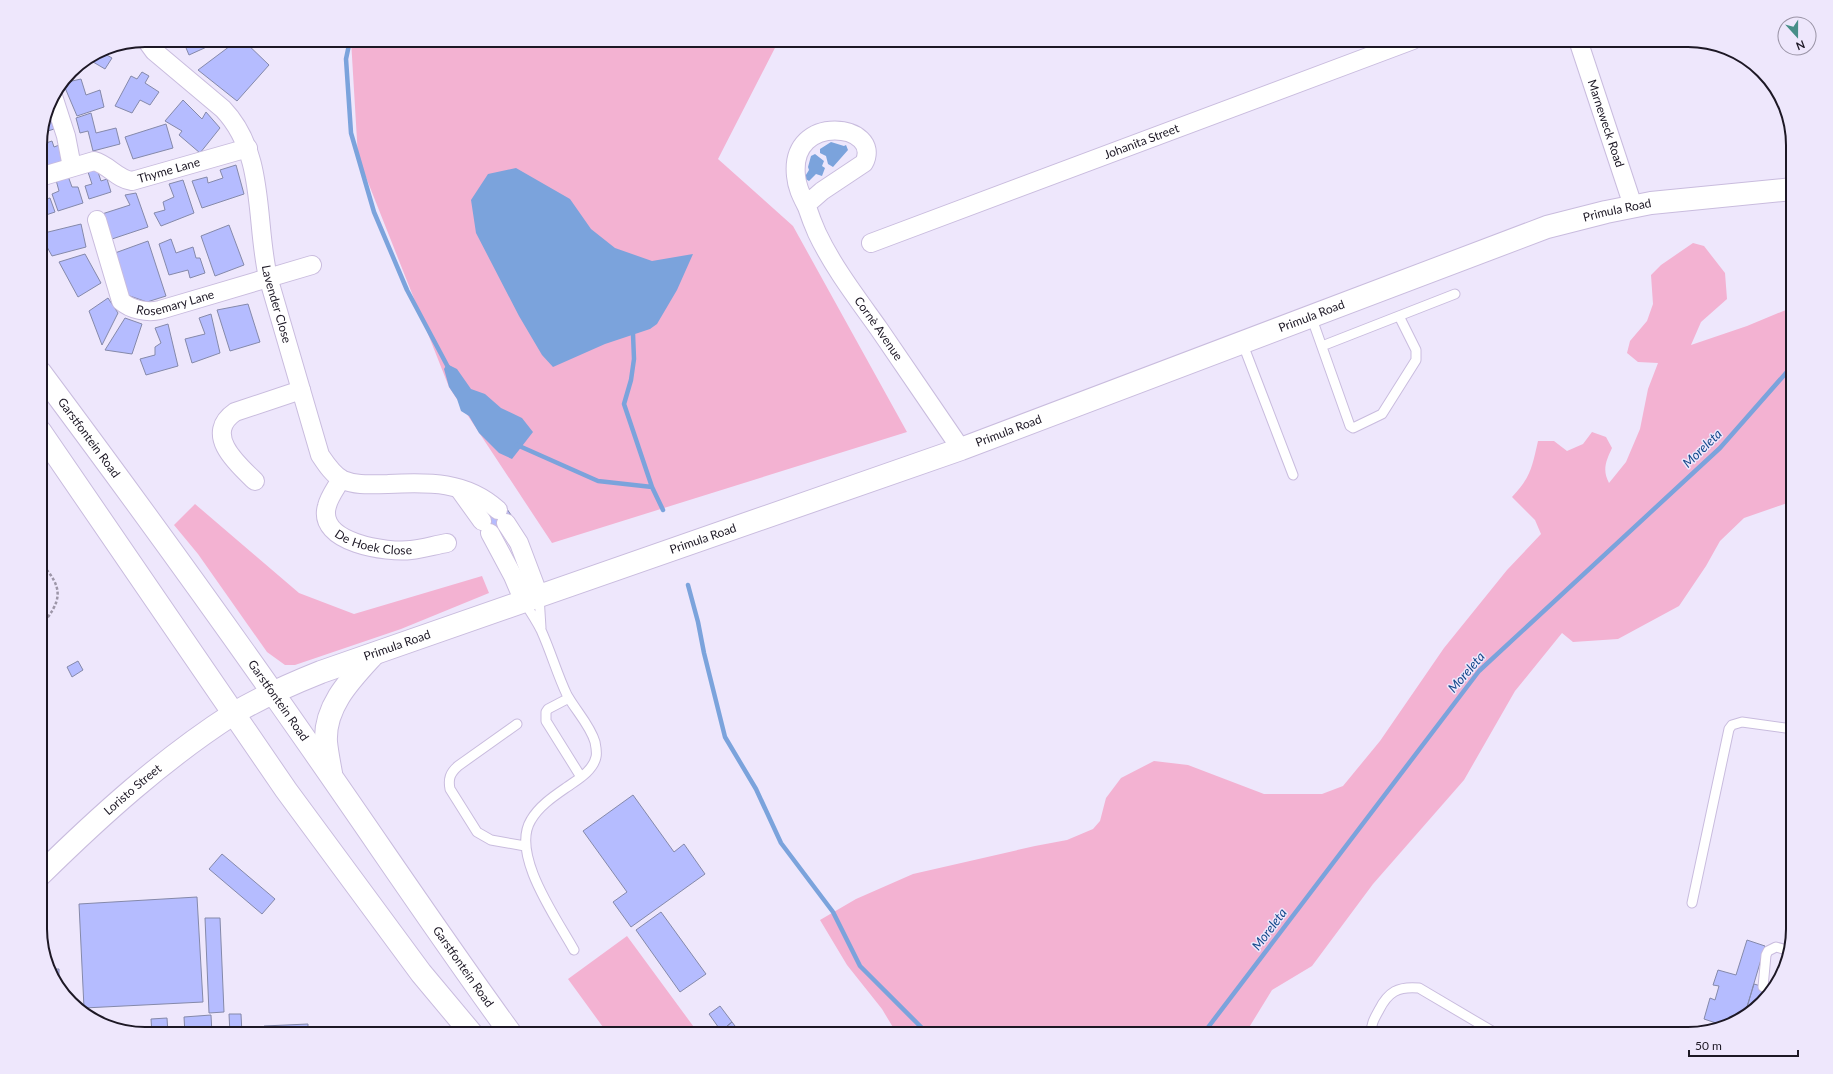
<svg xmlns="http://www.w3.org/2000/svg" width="1833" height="1074" viewBox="0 0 1833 1074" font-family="Lato,sans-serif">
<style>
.green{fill:#f3b2d2}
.water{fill:#7ba3dc}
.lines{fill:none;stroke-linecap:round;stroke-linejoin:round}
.stream{stroke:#7ba3dc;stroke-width:4.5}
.building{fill:#b5bcff;stroke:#8589aa}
.service-casing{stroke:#c9bcde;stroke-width:11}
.minor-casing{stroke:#c9bcde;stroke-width:20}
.tertiary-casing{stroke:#c9bcde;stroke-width:24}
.secondary-casing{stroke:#c9bcde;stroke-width:24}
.path{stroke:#9d96a8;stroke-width:2.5;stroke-dasharray:3 2;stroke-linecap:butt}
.service{stroke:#fff;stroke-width:9}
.minor{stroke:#fff;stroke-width:18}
.tertiary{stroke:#fff;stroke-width:22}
.secondary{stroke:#fff;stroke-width:22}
.labels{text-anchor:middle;stroke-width:3;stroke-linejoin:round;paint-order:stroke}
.street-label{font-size:12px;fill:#1d1825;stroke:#eee7fc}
.water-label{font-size:13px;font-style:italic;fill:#15498c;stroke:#eee7fc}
.rim{fill:none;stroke:#1d1825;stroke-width:2}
</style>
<rect width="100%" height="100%" fill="#eee7fc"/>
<path class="green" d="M351,40H779L718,159L793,226L907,432L552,543L449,387L358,157Z
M1693,243L1704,246L1725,273L1727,299L1701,322L1691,345L1747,326L1793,307V501L1744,518L1720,541L1706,566L1679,606L1618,639L1573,642L1562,633L1515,691L1464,780L1373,884L1312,966L1272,990L1245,1034H897L882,1009L847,965L820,920L856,899L913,874L1035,846L1067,840L1093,829L1100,821L1106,798L1121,778L1154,761L1188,765L1264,794H1322L1343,786L1380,741L1444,648L1507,570L1541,534L1535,520L1512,497C1531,477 1532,467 1538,441H1554L1567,451L1583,444L1592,432L1606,437L1612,448C1606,461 1602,470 1609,483L1626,462L1640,429L1648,389L1658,363L1638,362L1627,353L1630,341L1647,321L1653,304L1651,275L1661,265Z
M195,504L299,593L354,614L482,576L489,593L401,629L295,665H285L267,652L198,554L174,525Z
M627,936L699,1034H608L568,979Z"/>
<path class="water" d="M831,142L844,146L846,145L848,150L833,167L828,164L826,156L820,153V149Z
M815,154L824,161L822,166L825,168L822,176L816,174L809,181L804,178L809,170L808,167L811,156Z
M516,168L570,199L591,229L615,248L652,261L693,254L677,290L657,324L650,329L605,344L553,367L542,355L519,316L476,233L471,200L488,174Z
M447,364L457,369L471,389L485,394L501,408L522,418L533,432L512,459L499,453L479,433L469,416L461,411L457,399L449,387L444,369Z"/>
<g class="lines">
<path class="stream" d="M350,40L346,59L351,133L374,212L407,290L449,369
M633,334L634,359L631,380L624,404L652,487
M517,445L598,481L652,487L663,510
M688,585L698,622L704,653L725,737L756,789L781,843L833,912L860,966L928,1034
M1203,1034L1479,671L1720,448L1793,365"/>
</g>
<path class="building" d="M189,40H222L189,55L184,43Z
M238,40H243L269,65L237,101L198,70Z
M100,51L112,58L105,69L88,59Z
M142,72L149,76L145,83L159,92L150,105L140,100L132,113L115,106L131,76L137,79Z
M81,79L86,95L100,90L104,107L77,116L63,83Z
M183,100L202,119L206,112L220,128L200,153L179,135L182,131L165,121Z
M48,111L54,129L42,133Z
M91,113L96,133L116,128L120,144L93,151L88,131L80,133L76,118Z
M166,124L173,148L133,159L125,137Z
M52,141L54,147L62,144L69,163L45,171L40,156V145Z
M236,165L244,194L202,208L192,181L207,177L208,183L223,178L220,170Z
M97,169L101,181L107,179L111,192L89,199L85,186L92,184L88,172Z
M68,176L72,187H78L83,203L58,211L52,194L59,191L56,180Z
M183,180L194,213L161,226L154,213L165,210L163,202L174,197L169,184Z
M40,190L43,200L50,198L55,212L40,217Z
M136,193L148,227L109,240L102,214L130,205L125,195Z
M81,224L86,247L52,256L40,234Z
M229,225L244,265L215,276L201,236Z
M171,239L176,253L193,247L196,258H200L205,273L190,278L188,270L169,275L159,244Z
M148,241L166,296L147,302L127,295L115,253Z
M85,254L101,283L78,297L59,262Z
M108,298L118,313L102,345L89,311Z
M248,304L260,342L230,351L217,310Z
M211,314L220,353L192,363L185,339L205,334L199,318Z
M125,318L142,324L132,354L105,350Z
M168,324L178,366L146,375L140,359L155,355V347L161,343L155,328Z
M505,506L513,518L488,534L480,522Z
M78,661L83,670L72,677L67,667Z
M633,795L674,852L684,844L705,874L631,927L613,902L627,892L583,831Z
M222,854L275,899L262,914L209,869Z
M197,897L203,1002L84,1008L79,904Z
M661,912L706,974L680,992L636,930Z
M205,918H220L224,1012L209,1013Z
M1747,940L1765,946L1744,1017L1741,1020L1722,1025L1704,1019L1710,998L1715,1000L1719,986L1713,985L1718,970L1736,975Z
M50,969H59V985L54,982Z
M1777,973L1781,974L1779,981L1773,988Z
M1754,984L1771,989L1744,1017Z
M720,1006L732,1022L721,1031L709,1014Z
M229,1014H241L242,1034H230Z
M211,1015L212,1034H185L184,1017Z
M167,1018L168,1034H152L151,1019Z
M732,1022L741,1034H723L721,1031Z
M308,1024V1034H265L264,1026Z"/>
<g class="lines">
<defs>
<path id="service" d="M1311,316L1350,426L1353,428L1382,414L1416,360V350L1399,316
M1242,342L1293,475
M1322,346L1455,294
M539,596L541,628
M524,602C530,611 536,620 541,630C551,652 557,674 567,695C576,711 590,725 595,742C596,747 597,753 596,757C593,771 577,780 567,787C554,796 539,806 531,820C510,854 557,919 574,950
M569,698L548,709L546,712V721L581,777
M517,724L458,766C450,773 448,779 450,789L477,832L491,840L525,846
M1692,903L1729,729L1732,725L1742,722L1793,729
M1763,987L1766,955L1768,951L1776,947L1787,950
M1371,1034C1371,1024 1374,1019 1379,1010C1388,992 1398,986 1419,988L1497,1034"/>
<g id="minor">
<path id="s1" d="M146,40L154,51L223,109C266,154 255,221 268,277L320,455C326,464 333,475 343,480C357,486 373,484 388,484C429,482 466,481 498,510"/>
<path id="s2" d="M1578,40L1633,206"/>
<path d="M53,96L66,136L72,167"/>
<path id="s3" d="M40,177L94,161C109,165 117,179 132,181L248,148"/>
<path id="s4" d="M806,205L822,191L864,163C884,124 789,111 796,176C797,188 802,197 807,207C810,216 813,224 817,233C833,267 857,298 879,329C906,369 934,409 961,449"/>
<path id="s5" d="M97,220L121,301C131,310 148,313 160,310L312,265"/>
<path id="s6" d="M871,243L1413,40"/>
<path id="s7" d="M341,479C336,488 329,497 327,506C316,543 388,553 411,550C423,549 435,545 447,543"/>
<path d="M255,481C237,464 203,434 235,412L301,390"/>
<path d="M459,489L482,521"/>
<path d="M506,523L519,543L539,596"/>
<path d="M490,533L513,576L524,602"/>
</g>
<g id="tertiary">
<path id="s8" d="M40,875C100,816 163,759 233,714C261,697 291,684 321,672L961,449L1547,227L1606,212L1651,203L1793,189"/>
</g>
<g id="secondary">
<path id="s9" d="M40,372C131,494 221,618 308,743C376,840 441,938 511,1034"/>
<path d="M40,431L286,790L421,973L472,1034"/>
<path d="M331,773C329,762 327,752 326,742C324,706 351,679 373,655"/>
</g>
</defs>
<use href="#service" class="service-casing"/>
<use href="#minor" class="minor-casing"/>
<use href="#tertiary" class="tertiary-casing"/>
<use href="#secondary" class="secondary-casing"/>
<path class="path" d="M40,562C64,588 63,600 40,627"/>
<use href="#service" class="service"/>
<use href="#minor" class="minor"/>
<use href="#tertiary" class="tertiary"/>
<use href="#secondary" class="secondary"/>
</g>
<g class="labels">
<g class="street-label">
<text dy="4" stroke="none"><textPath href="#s2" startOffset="88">Marneweck Road</textPath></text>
<text dy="4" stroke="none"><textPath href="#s6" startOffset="289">Johanita Street</textPath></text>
<text dy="4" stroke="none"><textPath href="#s3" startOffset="138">Thyme Lane</textPath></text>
<text dy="4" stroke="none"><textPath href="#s8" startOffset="1726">Primula Road</textPath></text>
<text dy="4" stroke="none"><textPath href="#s5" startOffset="142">Rosemary Lane</textPath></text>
<text dy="4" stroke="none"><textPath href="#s1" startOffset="309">Lavender Close</textPath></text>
<text dy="4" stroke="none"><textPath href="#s8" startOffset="1402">Primula Road</textPath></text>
<text dy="4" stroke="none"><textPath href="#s4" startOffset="369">Cornè Avenue</textPath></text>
<text dy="4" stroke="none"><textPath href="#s8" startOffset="1078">Primula Road</textPath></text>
<text dy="4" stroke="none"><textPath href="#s9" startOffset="82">Garstfontein Road</textPath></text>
<text dy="4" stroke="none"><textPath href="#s7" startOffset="100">De Hoek Close</textPath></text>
<text dy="4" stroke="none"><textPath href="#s8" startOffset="754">Primula Road</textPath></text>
<text dy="4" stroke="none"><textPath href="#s8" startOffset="430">Primula Road</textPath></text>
<text dy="4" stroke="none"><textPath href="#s9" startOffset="406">Garstfontein Road</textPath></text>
<text dy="4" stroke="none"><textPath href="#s8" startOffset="126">Loristo Street</textPath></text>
<text dy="4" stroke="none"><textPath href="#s9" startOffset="730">Garstfontein Road</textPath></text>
</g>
<g class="water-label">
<text transform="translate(1702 448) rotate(-44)" y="5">Moreleta</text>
<text transform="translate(1466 672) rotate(-49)" y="5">Moreleta</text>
<text transform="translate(1269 929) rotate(-53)" y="5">Moreleta</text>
</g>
</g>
<path d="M0 0H1833V1074H0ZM145 47H1688A98 98 0 0 1 1786 145V929A98 98 0 0 1 1688 1027H145A98 98 0 0 1 47 929V145A98 98 0 0 1 145 47Z" fill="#eee7fc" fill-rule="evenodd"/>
<path class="rim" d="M145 47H1688A98 98 0 0 1 1786 145V929A98 98 0 0 1 1688 1027H145A98 98 0 0 1 47 929V145A98 98 0 0 1 145 47Z"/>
<g transform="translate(1797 36) rotate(159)"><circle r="19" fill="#eee7fc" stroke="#9a94a6"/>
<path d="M0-3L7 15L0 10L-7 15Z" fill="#478e88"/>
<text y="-6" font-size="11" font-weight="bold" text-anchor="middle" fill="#1d1825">N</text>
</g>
<path d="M1689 1050v6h109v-6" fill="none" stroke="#1d1825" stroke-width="2"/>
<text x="1695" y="1050" font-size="12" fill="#1d1825" stroke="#eee7fc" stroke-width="3" paint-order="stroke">50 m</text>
</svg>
